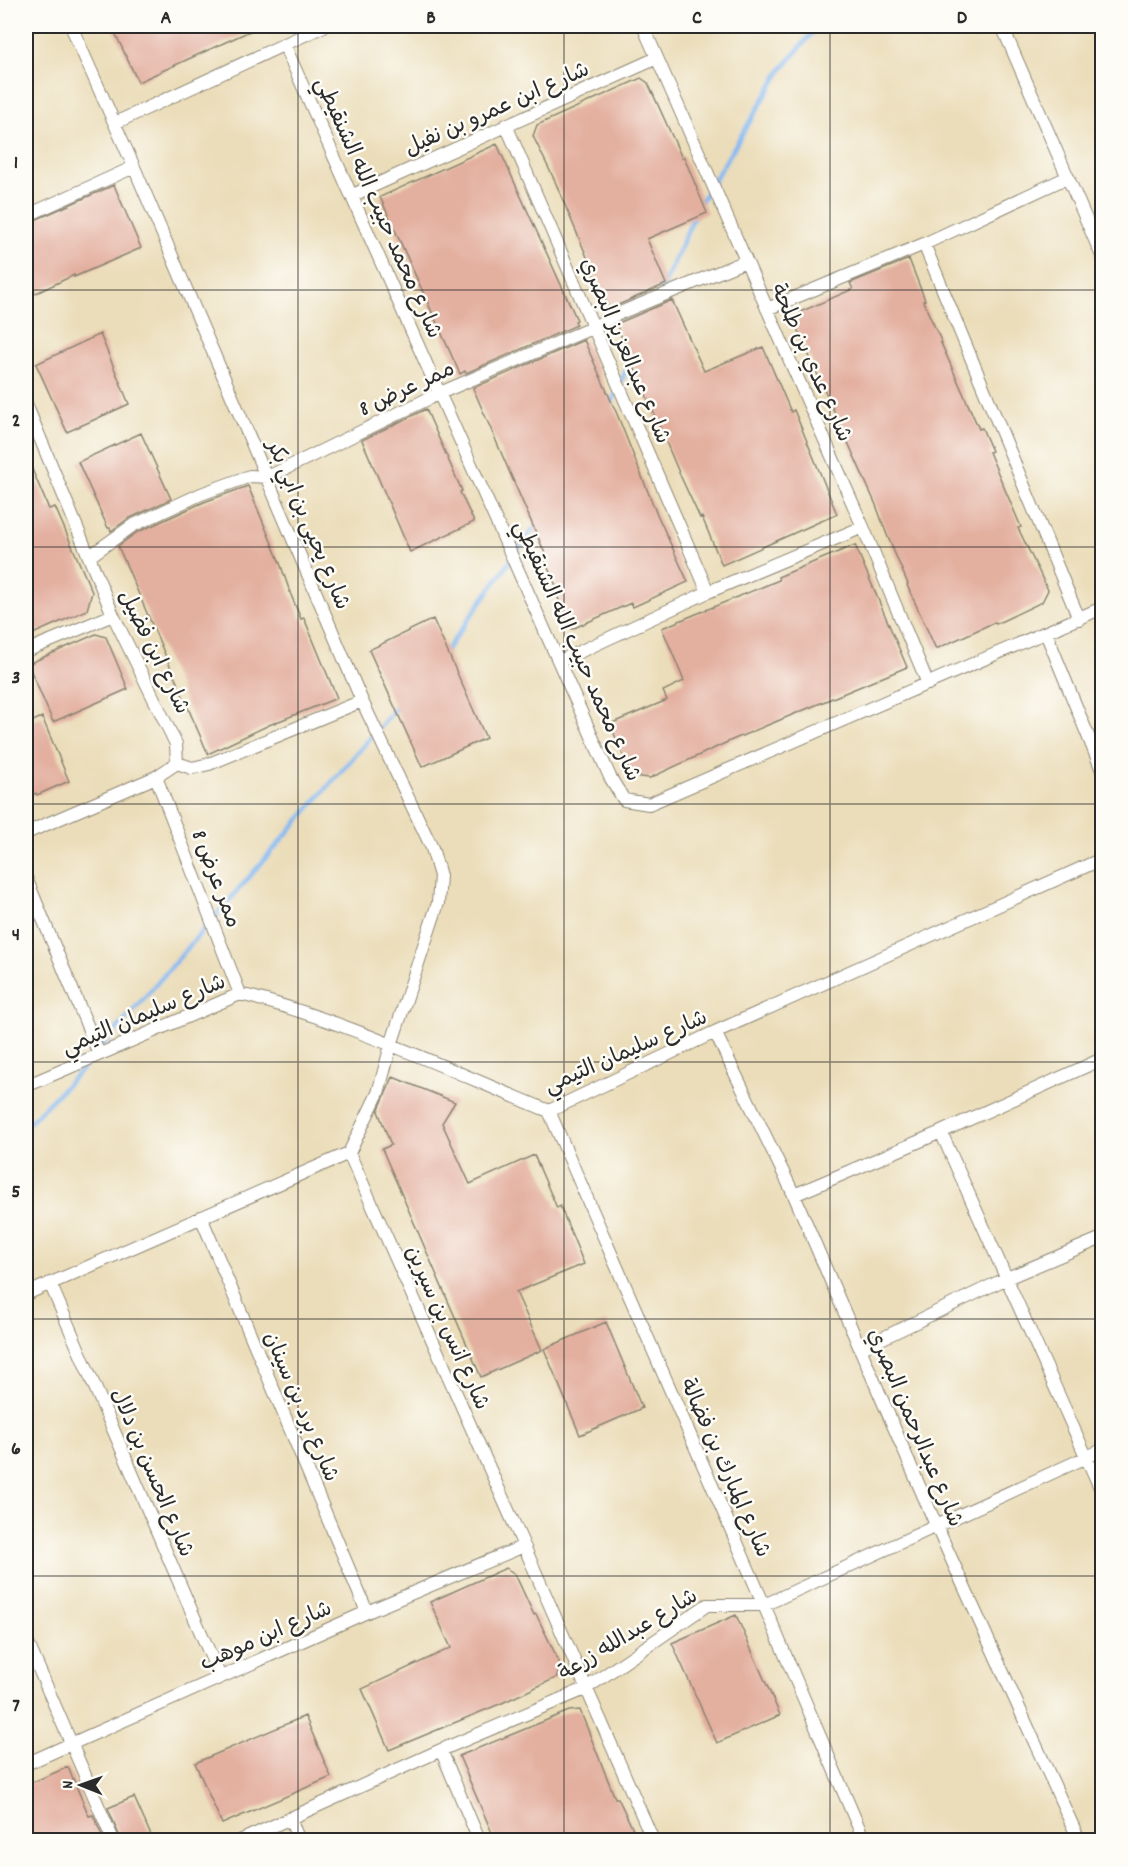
<svg xmlns="http://www.w3.org/2000/svg" width="1128" height="1866" viewBox="0 0 1128 1866" font-family="Dekko,'Playpen Sans Arabic',sans-serif">
<style>
.lines{fill:none;stroke-linecap:round;stroke-linejoin:round}
.stream{stroke:#84b9f2;stroke-width:4.5}
.building{fill:#e3af9f}
.minor-casing{stroke:#8b8472;stroke-width:14}
.minor{stroke:#fff;stroke-width:12}
.grid{fill:none;stroke:#2b2b2b;stroke-width:1.5;stroke-opacity:0.55}
.labels{text-anchor:middle;stroke-width:5;stroke-linejoin:round;paint-order:stroke}
.street-label{font-size:22px;fill:#2b2b2b;stroke:#fdfcf7}
.neatline{fill:none;stroke:#2b2b2b;stroke-width:2}
.grid-label{font-size:20px;text-anchor:middle;font-weight:bold;fill:#2b2b2b}
</style>
<rect width="100%" height="100%" fill="#fdfcf7"/>
<filter id="ink" filterUnits="userSpaceOnUse"><feTurbulence type="fractalNoise" baseFrequency=".0167" numOctaves="2"/><feDisplacementMap in="SourceGraphic" scale="12" xChannelSelector="R" yChannelSelector="G"/><feConvolveMatrix kernelMatrix="1 2 1 2 8 2 1 2 1" color-interpolation-filters="sRGB"/></filter>
<filter id="wash" filterUnits="userSpaceOnUse"><feTurbulence type="fractalNoise" baseFrequency=".008" numOctaves="4" result="noise"/><feDisplacementMap in="SourceGraphic" scale="24" xChannelSelector="R" yChannelSelector="G"/><feGaussianBlur stdDeviation="1.35" result="paint"/><feColorMatrix in="noise" values="0 0 0 0 0 0 0 0 0 0 0 0 0 0 0 0 0 1.4 0 .05"/><feComposite in="paint" operator="in"/></filter>
<g filter="url(#wash)">
<rect width="100%" height="100%" fill="#ebddb9"/>
<g class="lines">
<path class="stream" d="M700,203L782,69L818,26
M660,294L695,214
M621,382L633,354
M610,407L617,390
M445,652L536,525
M98,1051L398,706
M26,1126L87,1064"/>
</g>
<g id="blocks">
<path class="building" d="M112,26H261L138,82Z
M641,78L648,83L682,158L684,157L707,213L647,239L666,284L609,309L554,179L533,136L537,125Z
M497,144L577,320L575,321L577,325L466,373L465,371L460,374L380,197Z
M114,185L141,248L74,277V275L26,298V224Z
M909,259L925,300L923,301L942,343H941L979,429L982,428L992,451L989,452L1021,527L1018,528L1048,590L1042,602L996,624L995,622L936,649L907,585L908,584L887,535L876,505L795,324L800,312L853,289L850,283Z
M672,300L704,371L763,347L791,412L794,410L837,514L722,565L702,517L700,518L680,475L616,324Z
M100,334L129,404L67,432L36,364Z
M584,340L617,414L656,512L688,582L633,607L631,603L572,629L554,589L557,588L544,559L547,558L473,388Z
M426,409L462,491L460,492L474,522L410,552L362,440Z
M141,433L171,499L128,519L111,531L110,528H108L78,462Z
M26,455L49,509L55,507L92,592L87,610L26,637Z
M248,486L280,563L291,595L301,619L304,618L337,698L269,725L208,754L118,546L136,533L204,502Z
M855,545L907,667L732,740L650,778L632,776L610,724L667,700L663,691L684,681L662,628L779,580L778,577Z
M433,619L486,738L422,767L369,650Z
M96,634L106,637L128,689L53,722L28,664Z
M42,717L69,781L37,795L36,793L26,798V724Z
M393,1077L455,1102L442,1123L470,1184L534,1155L557,1208L560,1206L584,1264L516,1292L542,1350L481,1377L382,1149L391,1145L378,1111Z
M606,1322L642,1408L580,1435L544,1349Z
M506,1568L515,1574L534,1615L536,1614L561,1666L556,1678L502,1703L389,1750L362,1689L451,1648L430,1602Z
M736,1615L780,1715L717,1743L672,1643Z
M580,1710L615,1798H618L638,1840H495L459,1756L569,1711Z
M305,1716L331,1777L222,1824L195,1763Z
M68,1767L89,1816L93,1815L104,1840H26V1785Z
M134,1797L153,1840H121L108,1808Z"/>
</g>
</g>
<g filter="url(#ink)">
<use href="#blocks" fill-opacity="0" stroke="#8b8472" stroke-width="1.5"/>
<g class="lines">
<defs>
<path id="minor" d="M71,26L134,167L362,701L432,848L440,876L438,903L391,1045L378,1093L349,1153
M643,26L863,527L928,684
M1002,26L1102,256
M284,44L610,777L624,800L649,804L1102,608
M115,123L324,26
M506,125L708,592
M353,195L657,58
M26,216L134,167
M924,244L1079,619
M767,309L924,244L1068,177
M26,404L113,615L176,744L177,763L156,777L26,833
M90,556L132,526L201,494L250,476L268,477L440,393L594,327L615,315L746,261
M1046,633L1102,770
M26,651L113,615
M560,661L708,592L863,527
M177,763L192,768L209,764L362,701
M156,777L240,994
M26,878L99,1054
M715,1032L794,1195L936,1525L1079,1840
M26,1086L240,994C345,1020 449,1070 549,1111L715,1032L1102,859
M549,1111L764,1605L864,1840
M941,1132L1102,1492
M794,1195L941,1132L1102,1059
M201,1217L367,1612
M50,1283L220,1677
M26,1294L349,1153L524,1546L653,1840
M860,1349L1007,1278L1102,1238
M26,1639L113,1840
M441,1750L479,1840
M26,1764L367,1612L524,1546
M290,1819L299,1840
M242,1840L441,1750L585,1689L707,1605H764L1102,1450"/>
</defs>
<use href="#minor" class="minor-casing"/>
<use href="#minor" class="minor"/>
</g>
</g>
<path class="grid" d="M298,26V1840M564,26V1840M830,26V1840M26,290H1102M26,547H1102M26,804H1102M26,1062H1102M26,1319H1102M26,1576H1102"/>
<g class="labels">
<g class="street-label">
<text transform="translate(496 107) rotate(-24)" y="8">شارع ابن عمرو بن نفيل</text>
<text transform="translate(380 207) rotate(66)" y="8">شارع محمد حبيب الله الشنقيطي</text>
<text transform="translate(627 350) rotate(67)" y="8">شارع عبدالعزيز البصري</text>
<text transform="translate(813 362) rotate(66)" y="8">شارع عدي بن طلحة</text>
<text transform="translate(406 387) rotate(-25)" y="8">ممر عرض 8</text>
<text transform="translate(310 524) rotate(67)" y="8">شارع يحيى بن ابي بكر</text>
<text transform="translate(579 650) rotate(66)" y="8">شارع محمد حبيب الله الشنقيطي</text>
<text transform="translate(156 651) rotate(64)" y="8">شارع ابن فضيل</text>
<text transform="translate(218 878) rotate(69)" y="8">ممر عرض 8</text>
<text transform="translate(143 1013) rotate(-23)" y="8">شارع سليمان التيمي</text>
<text transform="translate(625 1050) rotate(-24)" y="8">شارع سليمان التيمي</text>
<text transform="translate(449 1327) rotate(66)" y="8">شارع انس بن سيرين</text>
<text transform="translate(303 1406) rotate(67)" y="8">شارع برد بن سينان</text>
<text transform="translate(917 1427) rotate(67)" y="8">شارع عبدالرحمن البصري</text>
<text transform="translate(727 1467) rotate(66)" y="8">شارع المبارك بن فضالة</text>
<text transform="translate(154 1472) rotate(67)" y="8">شارع الحسن بن دلال</text>
<text transform="translate(627 1633) rotate(-31)" y="8">شارع عبدالله زرعة</text>
<text transform="translate(265 1634) rotate(-24)" y="8">شارع ابن موهب</text>
</g>
</g>
<rect width="1128" height="1866" fill="none" stroke="#fdfcf7" stroke-width="66"/>
<g transform="translate(81 1785) rotate(271)" stroke="#fdfcf7" stroke-width="4.5" paint-order="stroke">
<path d="M0-4.5L10 22L0 15L-10 22Z" fill="#2b2b2b"/>
<text y="-9" font-size="16" font-weight="bold" text-anchor="middle" fill="#2b2b2b">N</text>
</g>
<rect x="33" y="33" width="1062" height="1800" class="neatline"/>
<g class="grid-label">
<text x="166" y="23">A</text>
<text x="431" y="23">B</text>
<text x="697" y="23">C</text>
<text x="962" y="23">D</text>
<text x="16" y="168">1</text>
<text x="16" y="426">2</text>
<text x="16" y="683">3</text>
<text x="16" y="940">4</text>
<text x="16" y="1197">5</text>
<text x="16" y="1454">6</text>
<text x="16" y="1711">7</text>
</g>
</svg>
